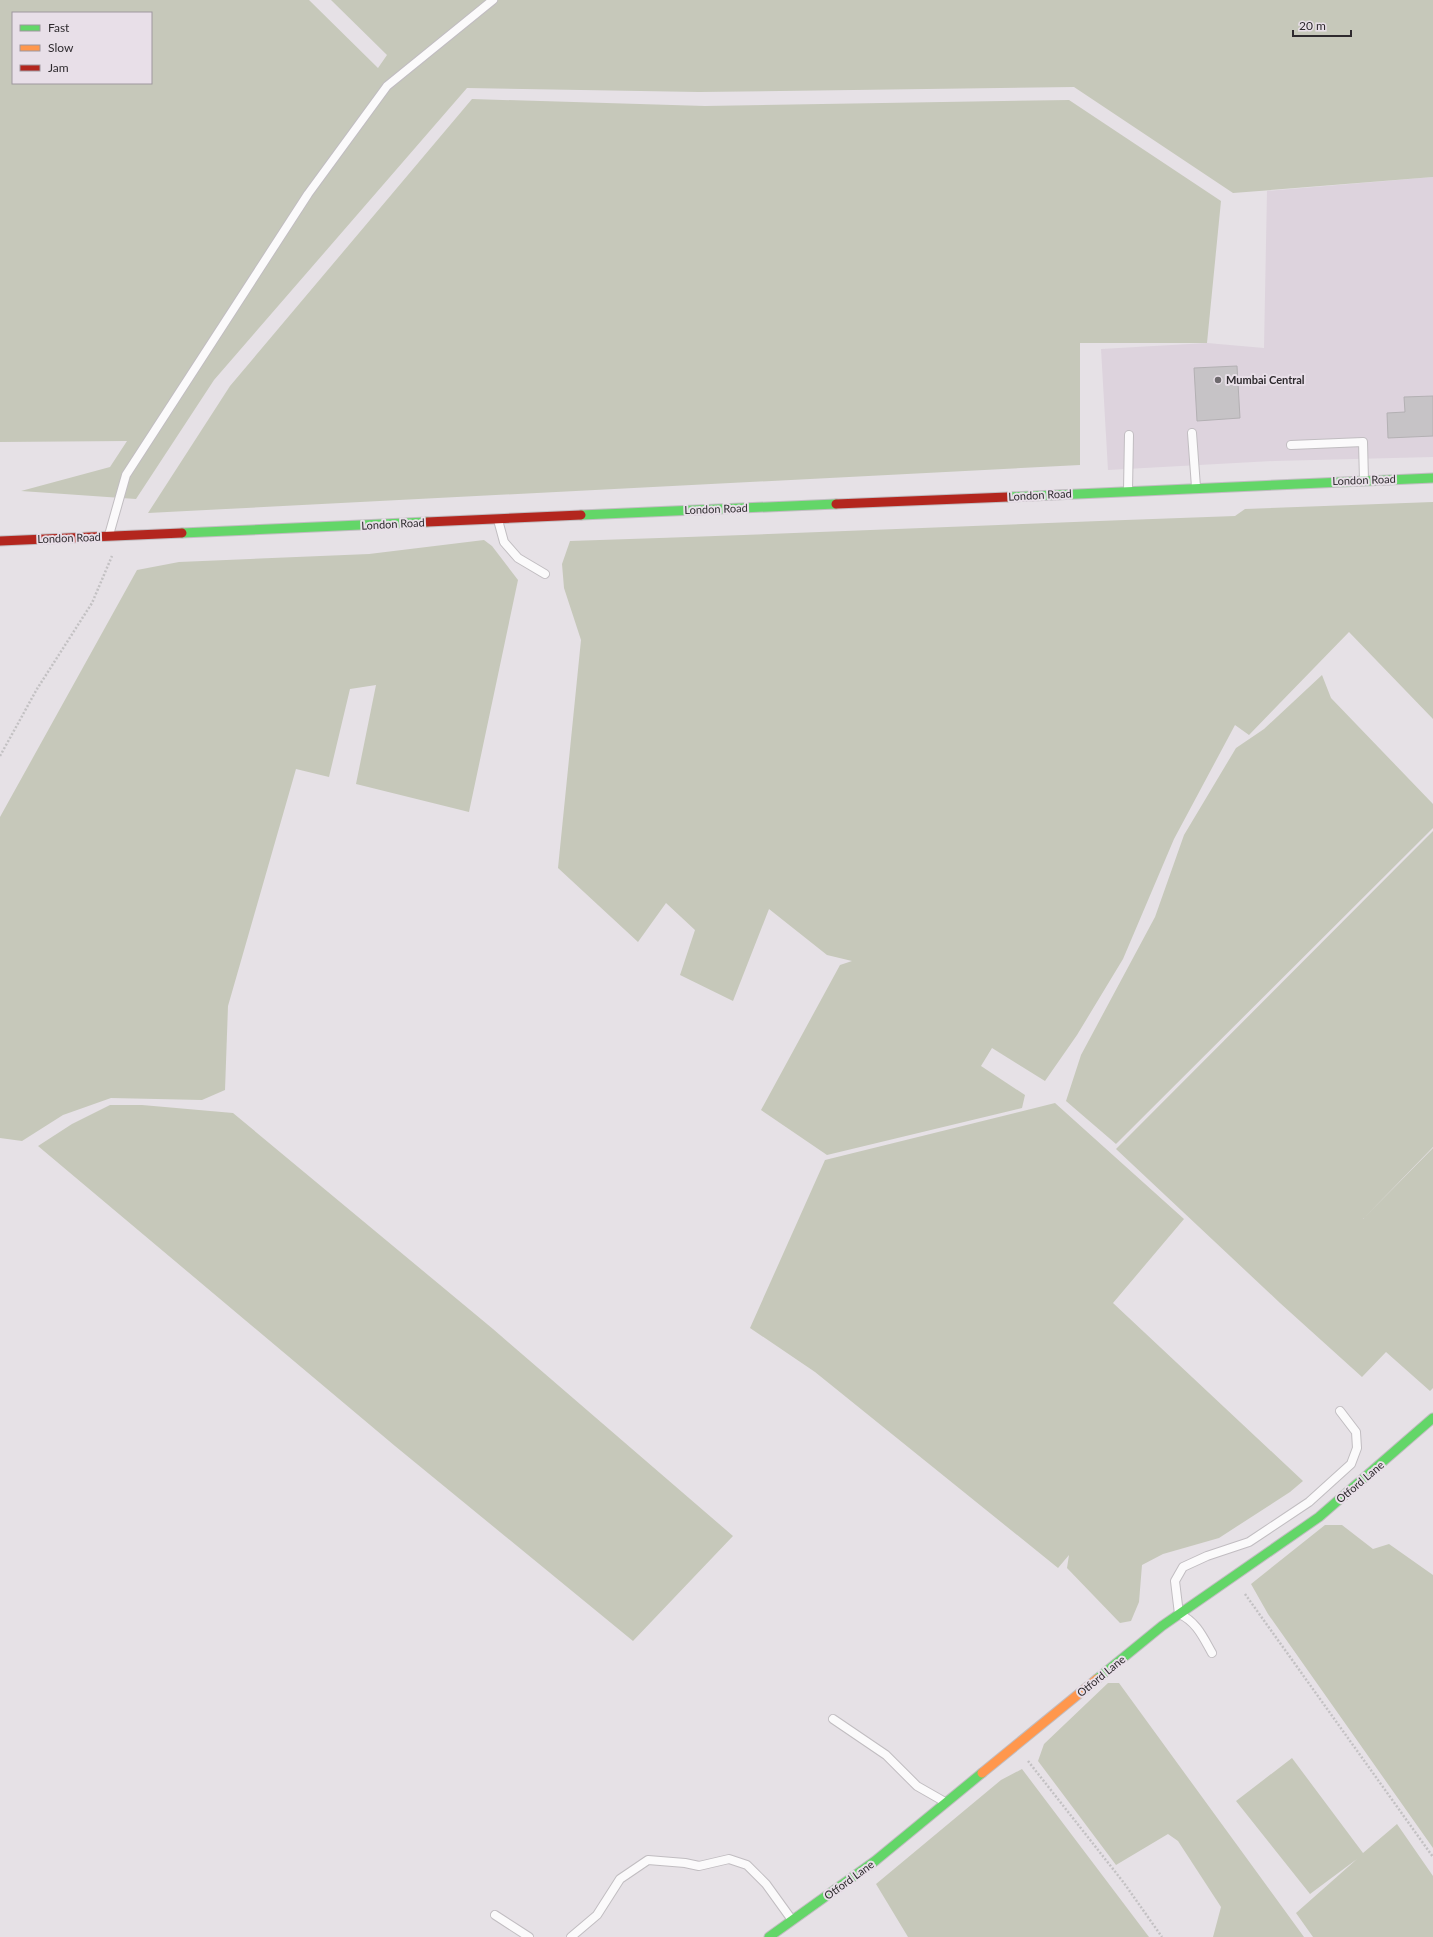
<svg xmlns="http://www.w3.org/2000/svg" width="1433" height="1937" viewBox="0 0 1433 1937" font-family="Lato,sans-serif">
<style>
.built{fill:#ddd3dd}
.green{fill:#c6c8ba;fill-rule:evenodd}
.building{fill:#c6c3c6;stroke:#b3b0b3}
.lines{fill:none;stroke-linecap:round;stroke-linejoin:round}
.lane-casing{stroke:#c1bdc1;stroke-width:10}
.fast-casing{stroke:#c1bdc1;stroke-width:11}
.slow-casing{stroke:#c1bdc1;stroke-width:11}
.jam-casing{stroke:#c1bdc1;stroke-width:11}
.path{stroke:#c3c1c3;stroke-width:2.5;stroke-dasharray:2 2;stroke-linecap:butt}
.lane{stroke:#fbfafb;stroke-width:8}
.fast{stroke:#63d668;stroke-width:9}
.slow{stroke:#ff974d;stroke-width:9}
.jam{stroke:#b3261e;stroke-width:9}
.poi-dot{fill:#6e6a6e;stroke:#e8dfe8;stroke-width:1.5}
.labels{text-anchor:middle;stroke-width:4;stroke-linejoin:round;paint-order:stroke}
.poi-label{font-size:11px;font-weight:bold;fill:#2e2a2e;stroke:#e8dfe8;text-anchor:start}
.street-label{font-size:11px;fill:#2e2a2e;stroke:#e8dfe8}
</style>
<rect width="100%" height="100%" fill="#e6e1e6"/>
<path class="built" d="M1433,177V457L1274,461L1108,470L1101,349L1207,343L1264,348L1267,191Z"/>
<path class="green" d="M0,0H309L378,68L387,55L331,0H1433V177L1233,193L1074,87L699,92L467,88L214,380L136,499L21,491L110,467L127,441L0,442ZM13,13H151V83H13Z
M472,99L705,106L1069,100L1221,201L1207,343H1080V465L148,513L230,386Z
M1433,502V719L1349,632L1249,735L1235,725L1174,839L1123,959L1077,1035L1045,1081L992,1048L981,1066L1025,1095L1022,1108L827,1155L761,1110L840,965L852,961L827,955L769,909L733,1001L680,975L695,930L666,903L638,942L558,868L581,640L564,588L562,564L570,541C792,534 1013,524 1235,516L1245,509Z
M484,540L492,546L518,580L469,812L356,784L376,685L350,689L329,777L296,769L228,1006L225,1090L202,1100L111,1098L63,1115L22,1141L0,1138V817L137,570L179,562L369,554Z
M1322,675L1331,698L1433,804V828L1116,1144L1066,1101L1081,1055L1155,917L1184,835L1236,748L1264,729Z
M1433,831V1147L1363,1219L1433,1148V1388L1430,1391L1386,1352L1362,1377L1280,1303L1116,1149Z
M1055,1103L1184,1219L1113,1303L1303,1481L1290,1492L1219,1538L1163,1554L1142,1565L1139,1602L1131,1621L1120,1623L1067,1568L1069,1555L1058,1568L815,1372L750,1328L825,1160Z
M110,1105H142L233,1113L493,1329L733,1536L633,1641L395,1446L38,1146L72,1124Z
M1325,1525H1342L1373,1549L1389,1544L1433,1575V1848L1268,1614L1251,1584Z
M1108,1683H1119L1304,1937H1213L1221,1907L1178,1841L1168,1834L1116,1865L1038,1761L1044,1744Z
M1292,1758L1363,1853L1397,1824L1433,1876V1937H1313L1296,1913L1357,1859L1310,1894L1236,1801Z
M1022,1769L1149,1937H908L876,1884L1001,1780Z"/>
<path class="building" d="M1237,366L1240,418L1197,421L1194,368Z
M1433,396V436L1388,438L1387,413L1405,412L1404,397Z"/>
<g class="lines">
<defs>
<path id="lane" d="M1192,433L1196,487
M1291,445L1363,442L1364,480
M1128,490L1129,435
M498,520L504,542L518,558L545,574
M109,535L126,475L308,194L387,86L493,0
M1212,1653C1203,1637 1196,1621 1179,1614L1175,1581L1183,1567L1207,1556L1249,1542L1309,1502L1351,1464L1357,1448L1356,1432L1340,1411
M833,1719L886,1755L917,1786L945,1802
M495,1915L529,1937
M571,1937L597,1915L620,1879L648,1860L685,1863L699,1866L729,1859L747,1865L766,1884L792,1920"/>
<path id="fast" d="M1008,497L1433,478
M581,515L836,504
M182,533L427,522
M1097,1679L1162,1626L1319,1517L1433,1418
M769,1937L875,1861L982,1773"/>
<path id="slow" d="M982,1773L1097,1679"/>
<path id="jam" d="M836,504L1008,497
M427,522L581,515
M0,541L182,533"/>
</defs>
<use href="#lane" class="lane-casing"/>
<use href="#fast" class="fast-casing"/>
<use href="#slow" class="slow-casing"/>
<use href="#jam" class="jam-casing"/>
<path class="path" d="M0,756L37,689L92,603L112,556
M1245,1594L1433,1857
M1028,1761L1124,1883L1162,1937"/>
<use href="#lane" class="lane"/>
<use href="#fast" class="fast"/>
<use href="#slow" class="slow"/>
<use href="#jam" class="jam"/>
</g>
<circle class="poi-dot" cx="1218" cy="380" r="4"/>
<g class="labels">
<g class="poi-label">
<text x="1226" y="384">Mumbai Central</text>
</g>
<g class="street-label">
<text transform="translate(1364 480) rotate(-2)" y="4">London Road</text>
<text transform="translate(1040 495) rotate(-3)" y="4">London Road</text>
<text transform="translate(716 509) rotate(-2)" y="4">London Road</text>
<text transform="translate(393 524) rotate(-3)" y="4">London Road</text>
<text transform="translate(69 538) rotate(-2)" y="4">London Road</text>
<text transform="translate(1360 1482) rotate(-40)" y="4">Otford Lane</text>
<text transform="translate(1101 1676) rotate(-39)" y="4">Otford Lane</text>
<text transform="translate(849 1880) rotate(-36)" y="4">Otford Lane</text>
</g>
</g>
<rect x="12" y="12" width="140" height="72" fill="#e8dfe8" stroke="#9e979e"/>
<rect x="20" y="25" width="20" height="6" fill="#63d668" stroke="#9e979e"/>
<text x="48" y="32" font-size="12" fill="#2e2a2e">Fast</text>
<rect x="20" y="45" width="20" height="6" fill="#ff974d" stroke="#9e979e"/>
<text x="48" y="52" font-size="12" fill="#2e2a2e">Slow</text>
<rect x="20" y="65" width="20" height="6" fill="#b3261e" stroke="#9e979e"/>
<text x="48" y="72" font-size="12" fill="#2e2a2e">Jam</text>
<path d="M1293 30v6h58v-6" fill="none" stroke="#2e2a2e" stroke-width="2"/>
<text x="1299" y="30" font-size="12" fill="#2e2a2e" stroke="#e8dfe8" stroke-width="3" paint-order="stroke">20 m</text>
</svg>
